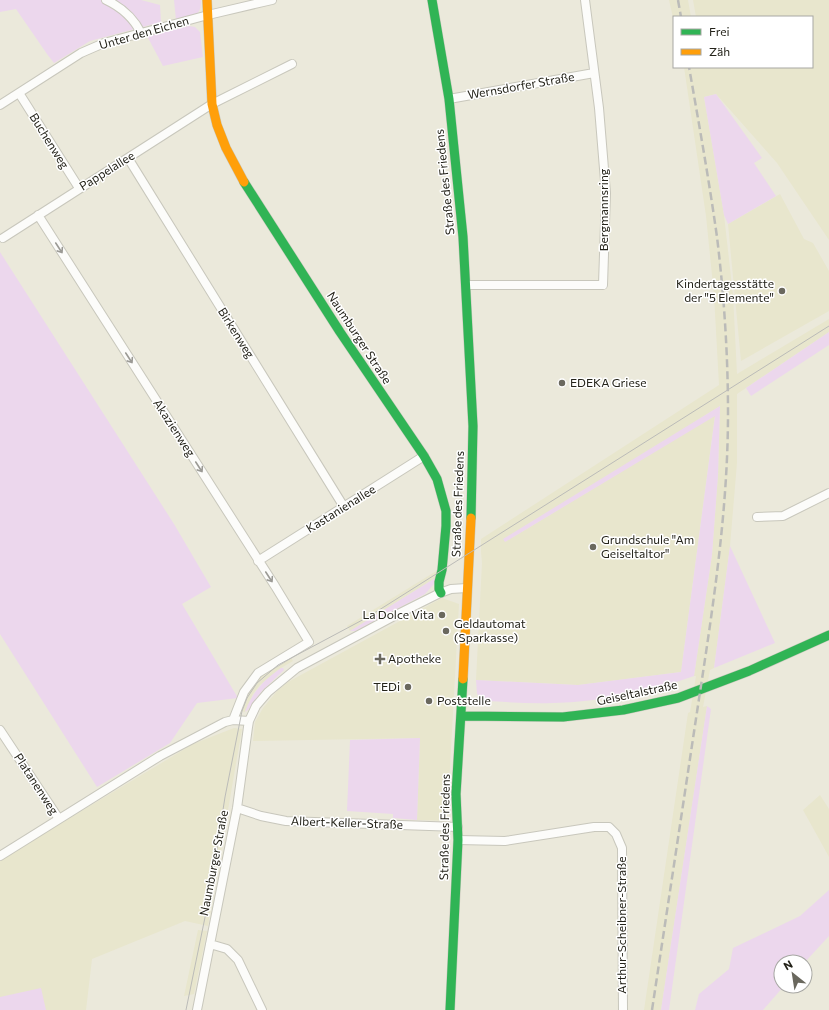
<svg xmlns="http://www.w3.org/2000/svg" width="829" height="1010" viewBox="0 0 829 1010" font-family="Commissioner,sans-serif">
<style>
.built{fill:#e8e6cd}
.green{fill:#ecd7ed}
.lines{fill:none;stroke-linecap:round;stroke-linejoin:round}
.street-casing{stroke:#c8c7bc;stroke-width:10}
.fast-casing{stroke:#c8c7bc;stroke-width:10}
.slow-casing{stroke:#c8c7bc;stroke-width:10}
.street{stroke:#fcfcfa;stroke-width:8}
.fast{stroke:#30b455;stroke-width:9}
.slow{stroke:#ff9f0a;stroke-width:9}
.tram{stroke:#bbbbb8;stroke-width:1}
.rail{stroke:#bbbbb8;stroke-width:2.5;stroke-dasharray:8 4;stroke-linecap:butt}
.oneway{stroke:#9b9a95}
.poi-dot{fill:#6a685e;stroke:#fff;stroke-width:1.5}
.labels{text-anchor:middle;stroke-width:3;stroke-linejoin:round;paint-order:stroke}
.street-label{font-size:12px;fill:#24231a;stroke:#fff}
.poi-label{font-size:12px;fill:#24231a;stroke:#fff;text-anchor:start}
</style>
<rect width="100%" height="100%" fill="#ebe9db"/>
<path class="built" d="M669,0H688L691,17H674V22Z
M693,0H829V240L777,163L716,94L704,97L724,215L733,295L737,374L829,319V332L737,394V463L730,546L714,668L710,670L703,707L707,706L661,1010H644L688,713L690,712L696,676H694L712,555L718,475L720,406L505,542L715,415L681,672L578,685L476,680L482,563L481,552V539L719,385L714,295L706,216L684,67H812V17H696Z
M780,194L804,239L813,243L829,271V311L741,361L728,224Z
M438,570L437,577L350,631L347,626Z
M442,598L459,604L447,821L417,820L420,738L253,741L255,722L263,708L277,691L288,682Z
M290,656L293,661L281,668L260,685L253,694L245,712L240,711L243,701L260,675Z
M234,728L242,729L208,926L185,921L92,959L86,1010H0V860L193,744Z
M820,795L829,809V857L803,810Z
M198,930L207,931L194,994L184,996Z"/>
<path class="green" d="M0,0H141L160,5L161,22L90,41L54,63L47,54L16,9L0,12Z
M174,0H201C202,18 190,17 176,20Z
M189,26L195,27L200,32L203,57L163,66L147,36Z
M716,94L762,158L754,163L776,196L728,224L724,215L704,97Z
M0,252L174,524L211,587L182,604L238,698L197,703L170,743L97,787L0,634Z
M829,332V345L751,396L746,388Z
M720,406L718,475L712,555L694,676C649,692 601,702 553,703C531,704 508,702 486,701L477,694L476,680L578,685L681,672L715,416L505,542L503,539Z
M730,546L775,643L714,668Z
M437,577L434,584L425,594L355,631H350Z
M281,668H283L284,670L262,691L255,700L249,709L245,712C252,692 264,680 281,668Z
M707,706L711,709L669,1010H661Z
M420,738L417,820L393,818V814L347,811L350,740Z
M829,890V936L805,962H781V986H784L763,1010H695L699,994L729,969L733,948L800,916Z
M41,988L46,1010H0V997Z"/>
<g class="lines">
<defs>
<path id="street" d="M106,0C121,7 133,17 141,33
M19,93L79,188
M449,99L594,73
M0,105L81,53L104,43L208,15L272,0
M128,158L344,507
M38,215L275,586L309,642L258,673L244,692L233,720
M3,238L212,104L292,64
M467,285H603L606,193L599,108L585,0
M757,517L783,516L829,493
M258,561L424,456
M0,730L59,819
M237,808L261,816L286,821L458,827
M458,840L505,841L594,827H609L616,834L622,848L623,1010
M0,856L160,756L225,722L233,720L249,721
M210,944L227,949L238,960L262,1010
M197,1010L237,808L248,727L249,721L256,706L268,692L297,668L396,615L440,593L451,589L467,588"/>
<path id="fast" d="M432,0L449,99L463,237L473,426L471,518
M244,182L340,332L424,456L437,479L446,511V526L442,570L439,582V589L441,593
M461,716L563,717L623,710L678,698L749,671L829,635
M450,1010L458,840L456,794L463,679"/>
<path id="slow" d="M207,0L212,104L217,125L226,148L244,182
M463,679L471,518"/>
</defs>
<use href="#street" class="street-casing"/>
<use href="#fast" class="fast-casing"/>
<use href="#slow" class="slow-casing"/>
<use href="#street" class="street"/>
<use href="#fast" class="fast"/>
<use href="#slow" class="slow"/>
<path class="tram" d="M186,1010L210,893L225,797L242,711L247,698L257,683L278,665L368,617L829,326"/>
<path class="rail" d="M678,0L681,17
M652,1010C667,911 682,812 697,712C712,613 728,514 728,413C728,354 724,295 717,237C709,180 699,124 689,67"/>
</g>
<defs><path id="oneway-shaft" d="M-6 0H5M1.5-3L5.5 0L1.5 3" fill="none" stroke-width="1.6" stroke-linecap="round" stroke-linejoin="round"/></defs>
<g class="oneway">
<use href="#oneway-shaft" transform="translate(59 248) rotate(57)"/>
<use href="#oneway-shaft" transform="translate(129 358) rotate(57)"/>
<use href="#oneway-shaft" transform="translate(199 467) rotate(57)"/>
<use href="#oneway-shaft" transform="translate(269 577) rotate(57)"/>
</g>
<g class="poi-dot">
<circle cx="782" cy="291" r="4"/>
<circle cx="562" cy="383" r="4"/>
<circle cx="593" cy="547" r="4"/>
<circle cx="442" cy="615" r="4"/>
<circle cx="446" cy="631" r="4"/>
<path d="M378 653h4v4h4v4h-4v4h-4v-4h-4v-4h4z"/>
<circle cx="408" cy="687" r="4"/>
<circle cx="429" cy="701" r="4"/>
</g>
<g class="labels">
<g class="street-label">
<text transform="translate(144 33) rotate(-16)" y="4">Unter den Eichen</text>
<text transform="translate(521 86) rotate(-10)" y="4">Wernsdorfer Straße</text>
<text transform="translate(49 141) rotate(58)" y="4">Buchenweg</text>
<text transform="translate(107 171) rotate(-32)" y="4">Pappelallee</text>
<text transform="translate(445 182) rotate(-96)" y="4">Straße des Friedens</text>
<text transform="translate(604 210) rotate(-90)" y="4">Bergmannsring</text>
<text transform="translate(236 333) rotate(58)" y="4">Birkenweg</text>
<text transform="translate(359 338) rotate(57)" y="4">Naumburger Straße</text>
<text transform="translate(174 428) rotate(57)" y="4">Akazienweg</text>
<text transform="translate(458 504) rotate(-88)" y="4">Straße des Friedens</text>
<text transform="translate(341 509) rotate(-32)" y="4">Kastanienallee</text>
<text transform="translate(637 693) rotate(-12)" y="4">Geiseltalstraße</text>
<text transform="translate(36 784) rotate(57)" y="4">Platanenweg</text>
<text transform="translate(347 823) rotate(2)" y="4">Albert-Keller-Straße</text>
<text transform="translate(445 827) rotate(-89)" y="4">Straße des Friedens</text>
<text transform="translate(214 863) rotate(-79)" y="4">Naumburger Straße</text>
<text transform="translate(622 925) rotate(-90)" y="4">Arthur-Scheibner-Straße</text>
</g>
<g class="poi-label">
<text x="774" y="288" text-anchor="end">Kindertagesstätte<tspan x="774" dy="14">der "5 Elemente"</tspan></text>
<text x="570" y="387">EDEKA Griese</text>
<text x="601" y="544">Grundschule "Am<tspan x="601" dy="14">Geiseltaltor"</tspan></text>
<text x="434" y="619" text-anchor="end">La Dolce Vita</text>
<text x="454" y="628">Geldautomat<tspan x="454" dy="14">(Sparkasse)</tspan></text>
<text x="388" y="663">Apotheke</text>
<text x="400" y="691" text-anchor="end">TEDi</text>
<text x="437" y="705">Poststelle</text>
</g>
</g>
<rect x="673" y="16" width="140" height="52" fill="#ffffff" stroke="#a7a7a3"/>
<rect x="681" y="29" width="20" height="6" fill="#30b455" stroke="#a7a7a3"/>
<text x="709" y="36" font-size="12" fill="#24231a">Frei</text>
<rect x="681" y="49" width="20" height="6" fill="#ff9f0a" stroke="#a7a7a3"/>
<text x="709" y="56" font-size="12" fill="#24231a">Zäh</text>
<g transform="translate(793 974) rotate(330)"><circle r="19" fill="#ffffff" stroke="#a7a7a3"/>
<path d="M0-3L7 15L0 10L-7 15Z" fill="#6a685e"/>
<text y="-6" font-size="11" font-weight="bold" text-anchor="middle" fill="#24231a">N</text>
</g>
</svg>
